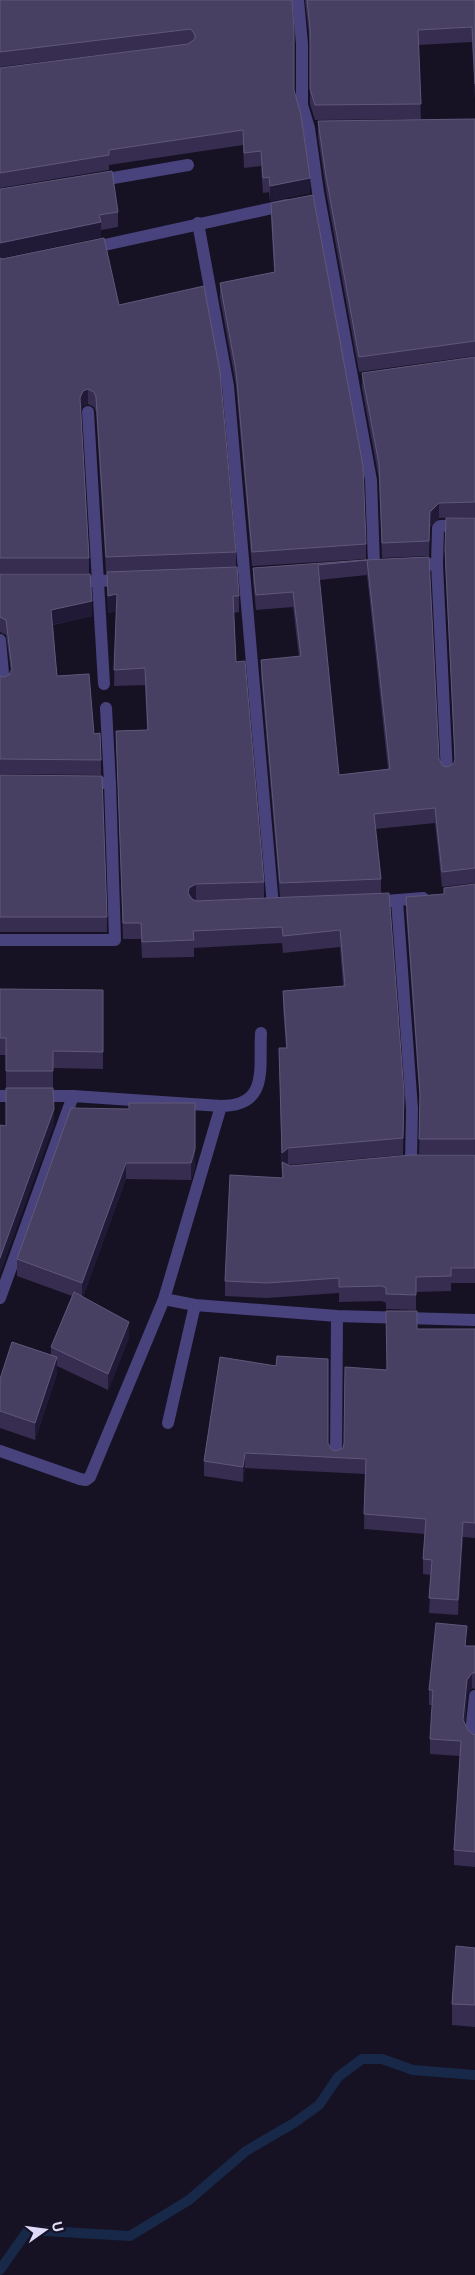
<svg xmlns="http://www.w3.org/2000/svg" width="475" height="2275" viewBox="0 0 475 2275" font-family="Inter,sans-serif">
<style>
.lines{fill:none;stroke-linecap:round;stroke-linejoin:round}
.stream{stroke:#172848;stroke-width:10}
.minor{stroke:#48437d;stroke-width:12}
.wall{fill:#362d50;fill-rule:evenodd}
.shaded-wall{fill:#211a37}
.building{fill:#484062;stroke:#60587a;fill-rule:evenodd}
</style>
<rect width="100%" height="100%" fill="#161224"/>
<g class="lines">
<path class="stream" d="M0,2270L28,2230L130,2236L189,2200L246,2151L294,2123L319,2105L338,2077L362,2059H382L413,2070L475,2075"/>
<path class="minor" d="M298,0L302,44V105L309,128L318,192L371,480L374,565
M96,181L188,165
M198,223L228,386L273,906
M91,248L286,205
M88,412L104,684
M437,564L447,774
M414,565L437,564L438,528L440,526L475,525
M74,582L122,580
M0,640L4,684
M106,708L110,783
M397,901L412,1109L411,1162
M373,902L423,898
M0,940H115L110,783H87
M0,1096H73L221,1106L164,1299L90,1477L86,1480L80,1479L0,1451
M221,1106C269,1106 259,1069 261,1033
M0,1298L73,1096
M164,1299L195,1305L337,1316L475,1320
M168,1423L195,1305
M336,1458L337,1316
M475,1696L471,1733L475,1742"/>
</g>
<path class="wall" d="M0,0H292L294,90L310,193L270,201L269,192L263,193L261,166L244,168L243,145L109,165V170L0,188V68L188,44L0,67Z
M305,0H475V99L472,42L418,45L421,119L315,120L310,104V43Z
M475,119V356L359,372L326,191L318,136V121Z
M0,189L118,212V227L101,230V237L0,258Z
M271,203L366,544V559L252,566L236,385L220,298V283L274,272L271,218Z
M0,258L119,305L236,552V567L239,596V612L234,613L236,662L264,882V898L280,897L261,675V660L299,657L293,607L256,610L253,582V568L365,560L429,557L439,759L443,766L448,767L454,763L455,761L445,564V549L475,518V883L442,887L435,823L376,829L381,879V893L404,1093L403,1155L288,1165L290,1166L475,1155V1283H451V1291L416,1292V1310L386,1309V1303L382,1301L339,1302V1293L267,1298L225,1296V1281L282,1178L279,1048H286L283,1007V991L343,986L340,947L283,953L282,943L194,948V957L142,958L141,939H123L116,731L147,730L145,685L114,686L116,611L108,613L107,572H106L96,412L94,407L88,404L83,406L81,411L89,558V573H0ZM367,575L388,769L339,775L319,580Z
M475,357V517L439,518L430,527L429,556L382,558L379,479L362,388V373Z
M0,574L92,616L53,625L57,676L94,734L101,760V775L0,774V676L4,677L9,675L11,672L6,635L0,632Z
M0,775L107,917V932H0Z
M475,884V1154H419L420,1105L406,912V897L444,894Z
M0,989L103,990V1069L53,1068V1088H6V1055H0Z
M129,1109L195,1166L191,1180L126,1179L83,1297L129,1338L108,1390L57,1366V1374L35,1440L0,1428V1379L51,1355V1347L72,1296L17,1276V1259Z
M417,1329H475V1538L463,1537L458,1615L429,1613L431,1575L423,1574V1559L425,1534L364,1529L365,1474L245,1468L243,1482L204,1476V1461L220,1357L328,1443L332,1450L336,1451L343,1448L387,1370Z
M466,1646H475V1689L472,1688L467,1695L465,1723L468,1730L474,1735L475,1734V1867L454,1865V1850L460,1756L430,1754V1739L432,1705H429V1690Z
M475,1948V2027L452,2025V2004Z"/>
<path class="shaded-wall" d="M310,178V193L270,201V186Z
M101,222V237L0,258V243Z
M88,389V404L83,406L80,412V398L83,391Z
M439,503V518L430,527L429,556L430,512Z
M117,594V611L108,613V596Z
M92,601V616L51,625V610Z
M196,884V901L189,905L188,893L189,888Z
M54,1109V1125L0,1274V1258Z
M195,1120V1166L191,1180V1163Z
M288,1148V1165L282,1169V1162V1169V1153Z
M126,1163V1179L82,1300V1283Z
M129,1322V1338L108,1390V1374Z
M57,1357V1374L35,1440V1423Z
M245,1453V1468L243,1482V1467Z
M463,1522V1537L458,1615V1600Z
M472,1673V1688L467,1695L463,1736V1720L467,1680Z"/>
<path class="building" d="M0,0H292L294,29V90L301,115L310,178L270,186L269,177L263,178L261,151L244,153L243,130L109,150V155L0,173V68L188,44L195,39V35L191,29L0,52Z
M307,0H475V84L472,27L418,30L421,104L315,105L310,89V28Z
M475,119V341L359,357L326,176L318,121Z
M112,171L118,212L99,215L101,222L0,243V189H1Z
M313,195L363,466L366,544L252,552L236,371L220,283L275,272L271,203Z
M104,238L119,305L204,286L220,372L236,552L106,557L96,397L94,392L88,389L83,391L80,398L89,558H0V258L2,259Z
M475,357V502L439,503L430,512L429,541L382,543L379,464L362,373Z
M446,518H475V868L442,872L435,808L374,814L381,879L280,883L261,660L301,656L293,592L256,595L253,568L365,560L429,557L439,759L443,766L448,767L454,763L455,759L445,549ZM367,560L390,769L339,775L318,565Z
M237,567L239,596H233L236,662L245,661L264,882L196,884L189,888L188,893L192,899L196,901L389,893L404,1093L403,1138L288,1148L282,1153L279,1048H287L283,991L345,986L340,930L283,936L282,927L193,931L194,940L142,942L141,923H123L116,731L148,730L145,668L114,670L117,594L108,596L107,572Z
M0,574H90L92,601L51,610L57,676L89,674L94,734L100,733L101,760L0,759V676L4,677L9,675L12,669L6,620L0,617Z
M0,775L102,776L107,917H0Z
M475,884V1139H419L420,1094L406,897L444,894V888Z
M0,989L103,990V1052L53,1051V1071H6V1038H0Z
M6,1088H53L54,1109L0,1258V1125L6,1126Z
M129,1103H195V1149L191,1163H126L82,1283L17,1259L71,1108L129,1109Z
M411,1155H475V1268H451V1276L416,1277V1295L386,1294V1288L382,1286L339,1287V1278L267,1283L225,1281L230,1175L283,1178L282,1162L290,1166Z
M74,1292L129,1322L108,1374L51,1347Z
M386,1311H417V1329H475V1523L463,1522L458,1600L429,1598L432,1560L423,1559L426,1519L364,1514L366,1459L245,1453L243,1467L204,1461L220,1357L276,1366L277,1356L328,1359V1443L332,1450L336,1451L343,1448L344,1443L345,1367L387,1370Z
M12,1342L57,1357L35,1423L0,1411V1379Z
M436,1623L467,1626L465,1646H475V1673H472L467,1680L463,1720L468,1730L474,1735L475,1734V1852L454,1850L461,1741L430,1739L433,1690H429Z
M456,1946L475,1948V2005L452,2004Z"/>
<g transform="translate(45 2230) rotate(76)" stroke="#161224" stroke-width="4" paint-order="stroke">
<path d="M0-4L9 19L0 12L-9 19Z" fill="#dfdafa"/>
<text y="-8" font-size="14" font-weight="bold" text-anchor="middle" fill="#dfdafa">U</text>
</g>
</svg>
